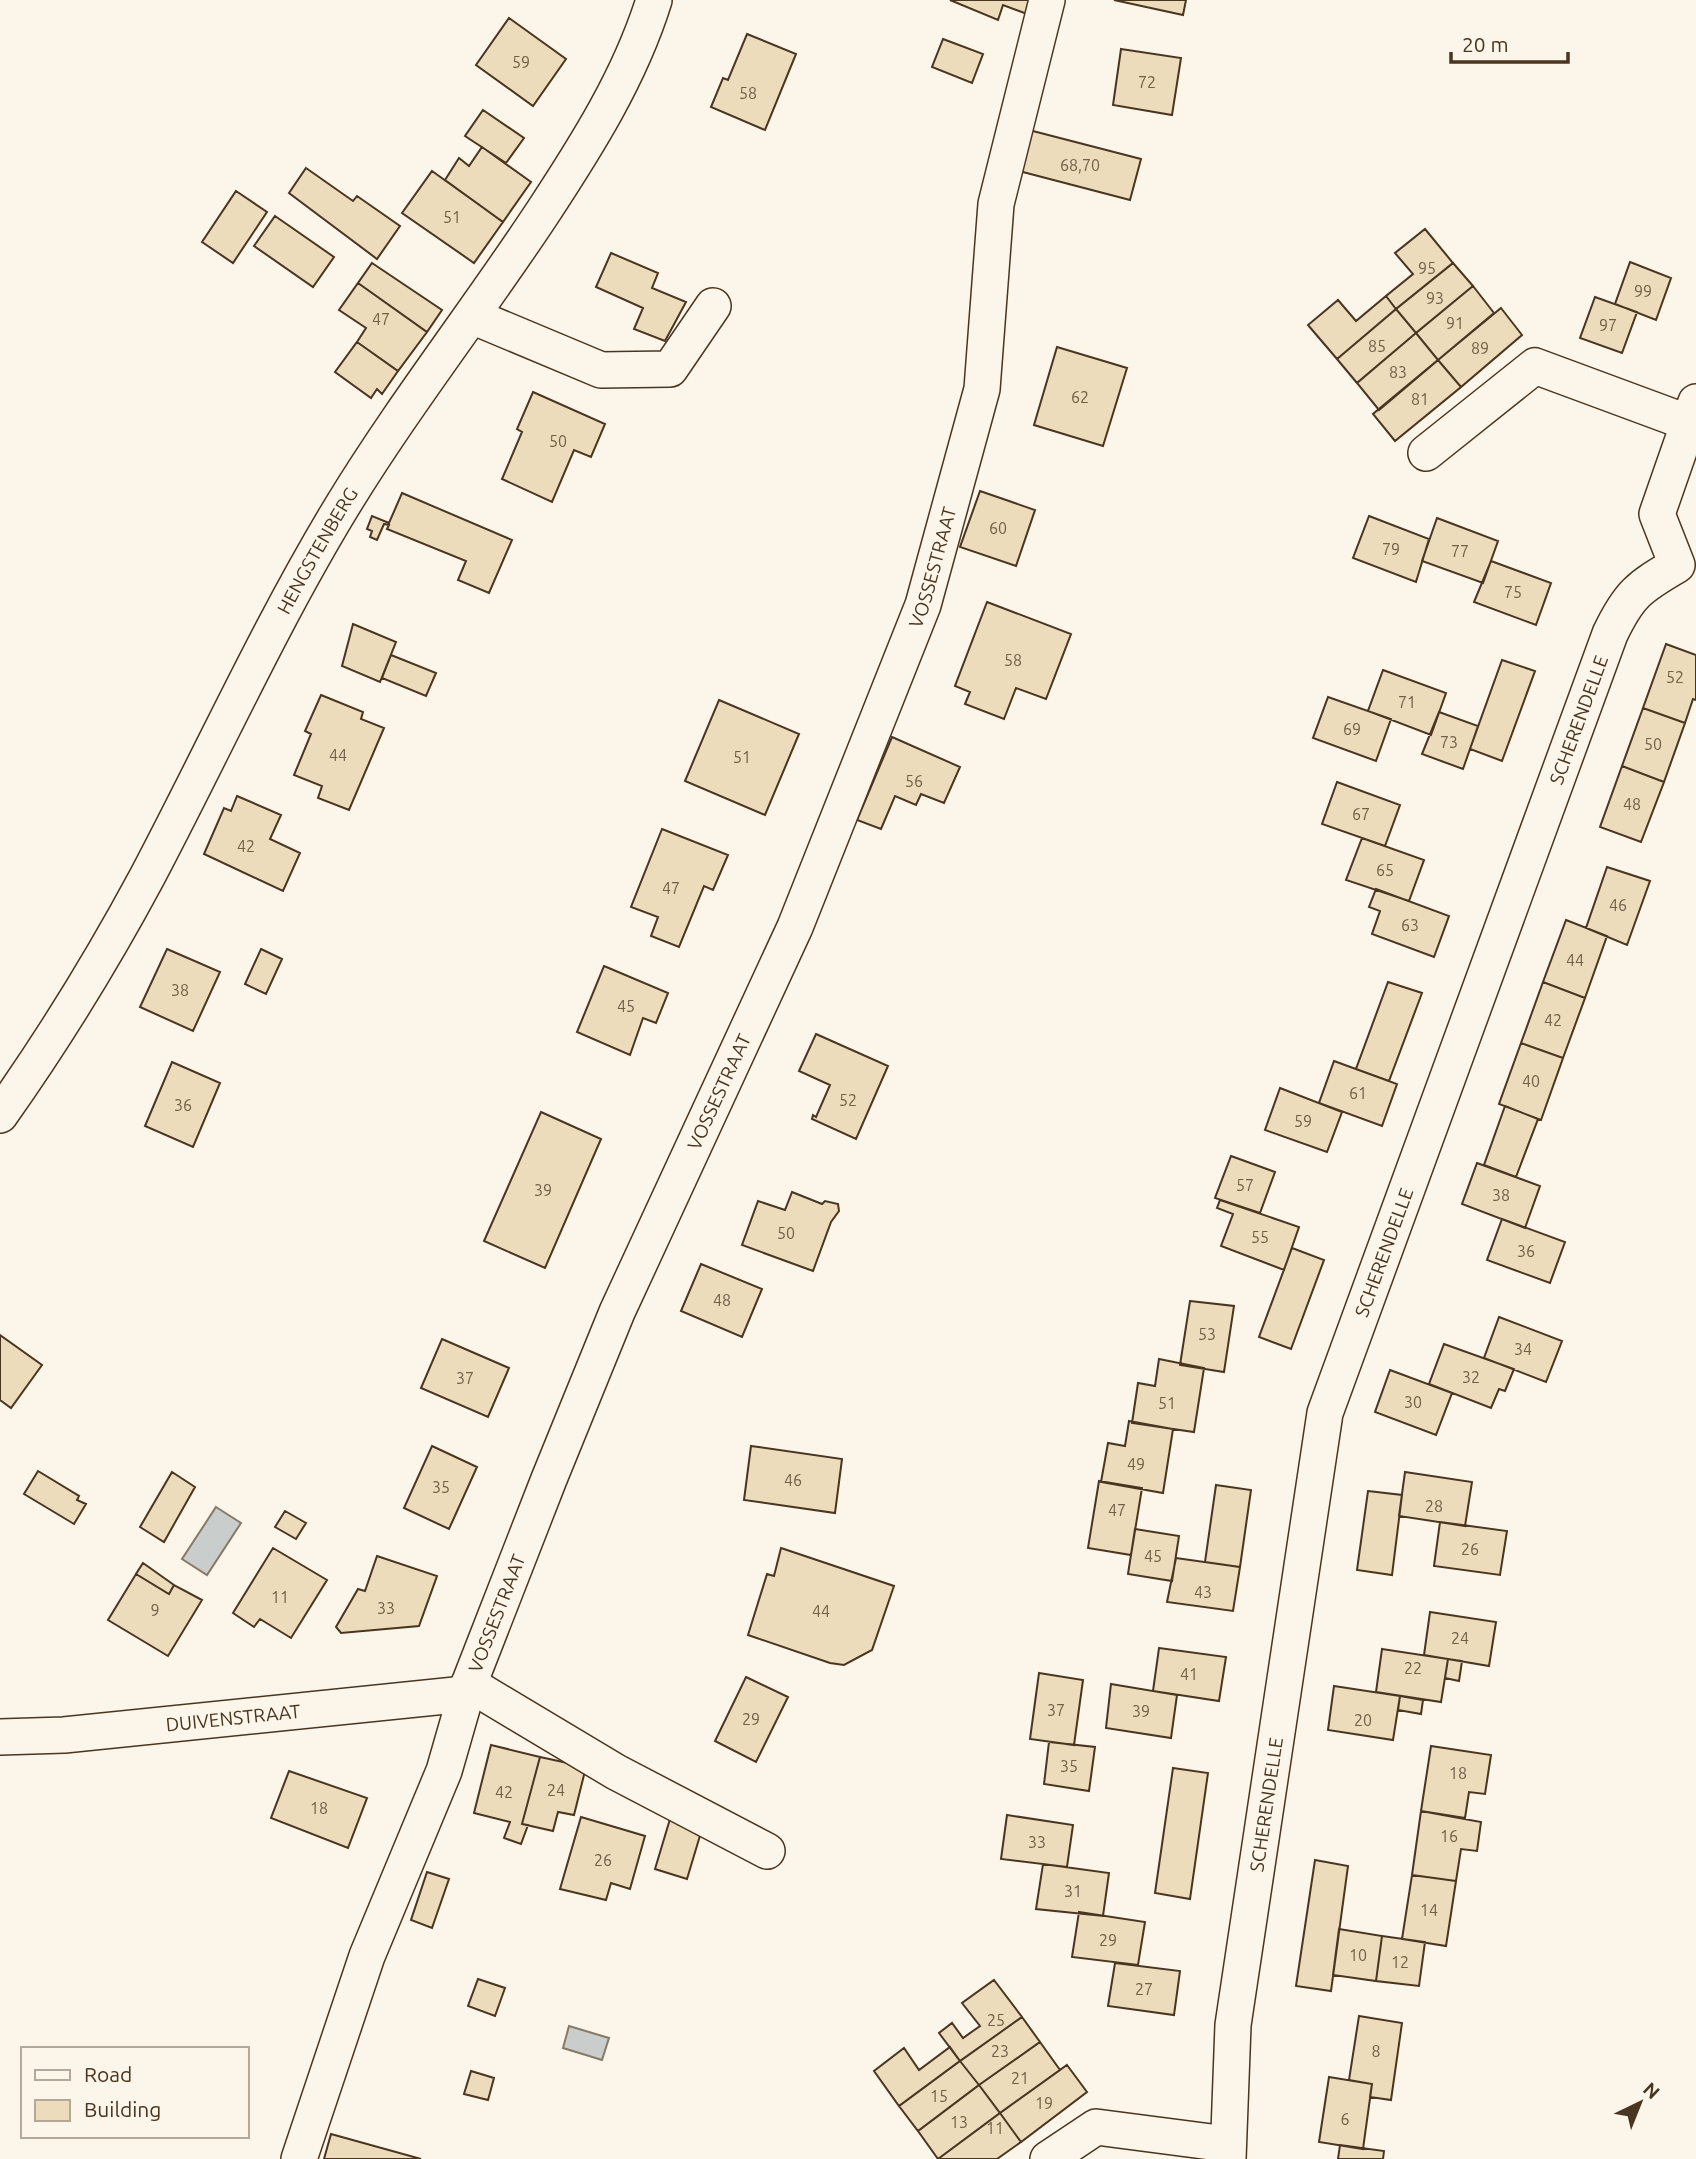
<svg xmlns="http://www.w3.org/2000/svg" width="1696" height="2159" viewBox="0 0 1696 2159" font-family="Ubuntu,sans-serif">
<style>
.water{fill:#c9cecd;stroke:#887966;stroke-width:2}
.building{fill:#ecdcbc;stroke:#4a3520;stroke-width:2}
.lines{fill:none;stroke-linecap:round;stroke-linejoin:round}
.street-casing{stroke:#4a3520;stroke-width:38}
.street{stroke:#fbf6e9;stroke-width:35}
.labels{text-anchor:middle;stroke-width:5;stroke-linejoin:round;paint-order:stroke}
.number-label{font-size:16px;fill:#725f47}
.street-label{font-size:19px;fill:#4a3520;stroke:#fbf6e9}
</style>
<rect width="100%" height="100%" fill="#fbf6e9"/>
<path class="water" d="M216,1507L241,1523L207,1575L182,1559Z
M569,2026L609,2038L602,2060L563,2048Z"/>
<path class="building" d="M950,0H1038L1035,17L1003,5L998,20Z
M1114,0H1186L1183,15Z
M509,18L566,59L533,106L476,65Z
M747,34L796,54L765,130L711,107L723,78L728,80Z
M943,39L983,54L972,83L932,67Z
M1121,49L1181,58L1172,115L1113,105Z
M483,110L524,138L506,163L465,136Z
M1029,130L1141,159L1130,200L1019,171Z
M482,147L531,182L503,222L445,180L459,158L469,166Z
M306,168L353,201L357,196L400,226L377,259L289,193Z
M432,171L503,222L474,263L402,213Z
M236,191L267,212L233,263L202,242Z
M275,216L334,257L313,287L254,246Z
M1425,229L1453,263L1396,309L1386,296L1413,274L1395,253Z
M611,253L658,273L652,288L686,302L665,341L634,329L643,308L596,287Z
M1630,262L1671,278L1656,320L1615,304Z
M372,263L442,310L427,332L358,283Z
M1453,263L1473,286L1416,333L1396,309Z
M358,283L427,332L398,371L357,342L366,328L339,310Z
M1473,286L1494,313L1438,360L1416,333Z
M1386,296L1396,309L1337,359L1308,325L1338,300L1356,321Z
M1595,297L1637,312L1622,353L1580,338Z
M1501,308L1522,335L1461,387L1438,360Z
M1396,309L1416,333L1357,383L1337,359Z
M1416,333L1438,360L1379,410L1357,383Z
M357,342L398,371L382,394L377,389L371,398L335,372Z
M1057,347L1127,368L1103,446L1034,425Z
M1438,360L1461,387L1395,441L1373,414Z
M533,392L605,424L591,457L574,450L552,502L502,479L522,432L517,429Z
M980,491L1035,510L1016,566L960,547Z
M402,493L512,540L489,593L458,580L466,561L387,529L389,525L384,524L377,540L370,537L372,531L367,529L372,516L389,523Z
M1369,516L1429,539L1416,582L1353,558Z
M1437,518L1498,541L1483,583L1422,561Z
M1491,561L1551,583L1536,625L1474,602Z
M987,602L1071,634L1046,699L1016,688L1004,719L965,704L970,692L955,686Z
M353,624L396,642L380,682L342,666Z
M1666,644L1696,655V700L1693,699L1685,723L1643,708Z
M391,655L436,673L426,696L382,678Z
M1502,660L1535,671L1502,761L1470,749Z
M1383,670L1446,693L1431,735L1368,711Z
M321,695L363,712L361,719L384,728L349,810L318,798L322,786L294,775L311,734L305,731Z
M1328,697L1391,719L1376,761L1313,738Z
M719,700L799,734L765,815L685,781Z
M1643,708L1685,723L1664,782L1622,766Z
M1439,712L1478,726L1463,769L1422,754Z
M892,737L960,767L944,803L921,794L916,805L895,796L881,829L857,820Z
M1622,766L1664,782L1641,842L1600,827Z
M1337,782L1400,805L1385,846L1322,824Z
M237,796L281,815L270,839L300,853L283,891L204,854L224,808L231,811Z
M662,829L728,855L713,890L704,886L679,947L651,936L658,917L631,907Z
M1362,838L1424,860L1409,901L1346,880Z
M1607,867L1650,881L1627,945L1586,928Z
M1376,889L1449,916L1434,957L1372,934L1380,911L1369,907Z
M1566,920L1607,936L1585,998L1543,982Z
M167,949L220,972L193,1031L140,1007Z
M261,949L282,959L266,994L245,984Z
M604,966L668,993L656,1023L643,1018L630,1055L577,1032Z
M1388,982L1422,993L1389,1081L1356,1069Z
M1543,982L1585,998L1563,1058L1521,1043Z
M816,1034L888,1066L856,1139L812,1119L813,1115L816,1117L830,1085L799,1071Z
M1521,1043L1563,1058L1541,1120L1499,1104Z
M1334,1061L1397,1084L1382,1126L1319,1103Z
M172,1062L220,1083L193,1147L145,1126Z
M1280,1088L1342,1112L1327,1152L1265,1130Z
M1505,1106L1538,1119L1516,1177L1484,1165Z
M541,1112L601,1139L545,1268L484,1241Z
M1231,1156L1275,1172L1260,1213L1215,1198Z
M1477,1163L1540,1186L1525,1228L1462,1204Z
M792,1192L822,1204L825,1201L838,1204L839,1211L831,1222L813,1271L742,1245L758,1201L785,1210Z
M1220,1200L1299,1227L1284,1270L1221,1246L1233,1214L1217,1208Z
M1502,1219L1565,1242L1550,1283L1487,1260Z
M1292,1248L1324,1260L1291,1349L1259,1337Z
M701,1264L762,1289L742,1337L681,1311Z
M1190,1301L1234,1306L1224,1372L1180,1365Z
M1499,1317L1562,1341L1546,1382L1484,1358Z
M0,1335L42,1365L11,1408L0,1400Z
M442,1339L509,1368L488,1417L421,1388Z
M1444,1344L1514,1369L1505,1391L1499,1389L1491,1408L1429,1384Z
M1159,1359L1204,1368L1194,1432L1132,1423L1138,1383L1155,1386Z
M1390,1370L1452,1393L1436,1435L1375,1412Z
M1129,1421L1173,1429L1163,1493L1101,1482L1108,1443L1125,1446Z
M432,1446L477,1467L449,1529L404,1508Z
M751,1446L842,1459L835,1513L744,1500Z
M38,1471L79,1496L77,1500L86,1504L74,1524L24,1494Z
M172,1472L195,1487L164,1542L140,1527Z
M1405,1472L1472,1482L1465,1526L1399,1516Z
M1099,1481L1142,1488L1131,1555L1088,1548Z
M1216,1485L1251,1490L1240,1567L1205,1562Z
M1368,1491L1402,1495L1392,1575L1357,1570Z
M285,1511L306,1523L296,1539L275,1527Z
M1440,1522L1507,1531L1500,1575L1434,1566Z
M1135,1529L1179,1536L1172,1581L1128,1574Z
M273,1548L327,1580L291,1638L260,1619L254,1627L233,1613Z
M781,1548L894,1586L872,1650L844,1665L830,1663L748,1635L767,1574L774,1576Z
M377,1556L437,1576L419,1626L341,1633L336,1627L358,1589L365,1591Z
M1176,1558L1240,1567L1233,1611L1167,1602Z
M143,1563L174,1585L169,1594L136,1574Z
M136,1574L169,1594L174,1585L202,1600L168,1656L108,1620Z
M1430,1612L1496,1622L1489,1666L1424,1655Z
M1159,1648L1226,1657L1219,1701L1153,1691Z
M1382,1649L1448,1659L1441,1702L1376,1692Z
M1448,1659L1462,1661L1459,1681L1445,1678Z
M1039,1673L1083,1680L1074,1745L1030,1739Z
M746,1677L788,1697L756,1762L715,1741Z
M1111,1684L1177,1695L1171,1738L1106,1728Z
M1334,1686L1400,1696L1393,1740L1328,1730Z
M1400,1696L1423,1700L1421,1714L1398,1710Z
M1049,1742L1095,1747L1089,1791L1044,1784Z
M491,1745L540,1757L522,1824L528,1825L521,1844L504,1838L510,1822L474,1813Z
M1431,1746L1491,1755L1485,1794L1469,1792L1465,1818L1421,1811Z
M540,1757L586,1767L574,1815L558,1812L553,1831L522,1824Z
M1173,1768L1208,1773L1190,1899L1155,1893Z
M289,1771L367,1798L348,1848L271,1818Z
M1421,1811L1481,1822L1477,1851L1461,1849L1456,1881L1412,1875Z
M1007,1815L1073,1825L1067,1867L1001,1859Z
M581,1817L645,1836L630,1889L611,1883L606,1900L560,1889Z
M670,1819L702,1829L687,1879L655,1869Z
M1315,1860L1348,1866L1331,1991L1296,1986Z
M1043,1864L1109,1873L1103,1916L1036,1909Z
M427,1872L449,1879L432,1928L411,1920Z
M1412,1875L1456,1881L1446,1946L1402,1939Z
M1079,1912L1145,1922L1138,1965L1072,1957Z
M1339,1929L1382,1936L1376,1981L1333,1975Z
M1382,1936L1425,1942L1419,1986L1376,1981Z
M1115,1963L1180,1971L1174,2015L1108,2006Z
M478,1979L505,1988L495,2016L468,2006Z
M994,1980L1022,2017L960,2061L939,2033L952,2023L963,2038L980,2026L962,2003Z
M1359,2016L1402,2023L1391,2100L1370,2097L1372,2084L1349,2080Z
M1022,2017L1040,2042L979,2085L960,2061Z
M1040,2042L1060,2070L1000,2113L979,2085Z
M950,2047L960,2061L899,2106L874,2071L904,2048L919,2070Z
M960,2061L979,2085L918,2131L899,2106Z
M1067,2065L1087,2092L1021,2142L1000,2113Z
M471,2071L494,2078L488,2100L464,2094Z
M1329,2077L1372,2084L1363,2149L1319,2142Z
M979,2085L1000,2113L938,2159L918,2131Z
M1000,2113L1021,2142L997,2159H938Z
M331,2134L421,2159H324Z
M1340,2145L1384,2151L1383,2159H1338Z"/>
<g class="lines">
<defs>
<g id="street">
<path d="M472,316L601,370L670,369L713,306"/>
<path d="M1426,453L1535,366L1689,423"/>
<path id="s1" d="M0,1115C53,1040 103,959 147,877C212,754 269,627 341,508C403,406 477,312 543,212C587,145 630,77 654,0"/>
<path d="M469,1684L616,1772L767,1851"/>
<path id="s2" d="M0,1737L64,1735L465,1694"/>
<path id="s3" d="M299,2159L367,1956L444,1771L469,1684L549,1479L617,1312L795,927L923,605L982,389L996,204L1047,0"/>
<path d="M1048,2159L1096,2127L1227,2144"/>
<path id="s4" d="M1228,2159L1233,2025L1325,1413L1610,634C1629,594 1639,587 1677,565L1657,514L1696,402"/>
</g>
</defs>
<use href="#street" class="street-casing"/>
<use href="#street" class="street"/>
</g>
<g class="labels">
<g class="number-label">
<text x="521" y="68">59</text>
<text x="1147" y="88">72</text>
<text x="748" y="99">58</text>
<text x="1080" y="171">68,70</text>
<text x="452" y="223">51</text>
<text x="1427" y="274">95</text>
<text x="1643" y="297">99</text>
<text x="1435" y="304">93</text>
<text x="381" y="325">47</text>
<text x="1455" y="329">91</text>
<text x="1608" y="331">97</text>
<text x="1377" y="352">85</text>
<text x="1480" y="354">89</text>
<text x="1398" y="378">83</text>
<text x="1080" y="403">62</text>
<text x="1420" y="405">81</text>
<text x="558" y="447">50</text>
<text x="998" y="534">60</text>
<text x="1391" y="555">79</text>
<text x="1460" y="557">77</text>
<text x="1513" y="598">75</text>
<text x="1013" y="666">58</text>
<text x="1675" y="683">52</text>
<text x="1407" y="708">71</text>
<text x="1352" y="735">69</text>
<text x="1449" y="748">73</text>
<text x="1653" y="750">50</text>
<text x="338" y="761">44</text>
<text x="742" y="763">51</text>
<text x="914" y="787">56</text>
<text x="1632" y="810">48</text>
<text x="1361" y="820">67</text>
<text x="246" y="852">42</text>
<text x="1385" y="876">65</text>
<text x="671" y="894">47</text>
<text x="1618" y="911">46</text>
<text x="1410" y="931">63</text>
<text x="1575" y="966">44</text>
<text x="180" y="996">38</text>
<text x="626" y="1012">45</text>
<text x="1553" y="1026">42</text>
<text x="1531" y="1087">40</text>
<text x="1358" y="1099">61</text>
<text x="848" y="1106">52</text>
<text x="183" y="1111">36</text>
<text x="1303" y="1127">59</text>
<text x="1245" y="1191">57</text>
<text x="543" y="1196">39</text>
<text x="1501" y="1201">38</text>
<text x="786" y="1239">50</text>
<text x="1260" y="1243">55</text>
<text x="1526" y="1257">36</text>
<text x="722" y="1306">48</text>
<text x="1207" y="1340">53</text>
<text x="1523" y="1355">34</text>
<text x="1471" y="1383">32</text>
<text x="465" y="1384">37</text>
<text x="1413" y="1408">30</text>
<text x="1167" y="1409">51</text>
<text x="1136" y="1470">49</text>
<text x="793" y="1486">46</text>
<text x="441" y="1493">35</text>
<text x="1434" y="1512">28</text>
<text x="1117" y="1516">47</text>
<text x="1470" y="1555">26</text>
<text x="1153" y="1562">45</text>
<text x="1203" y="1598">43</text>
<text x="280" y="1603">11</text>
<text x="386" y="1614">33</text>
<text x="155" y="1616">9</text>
<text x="821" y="1617">44</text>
<text x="1460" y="1644">24</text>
<text x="1413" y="1674">22</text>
<text x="1189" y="1680">41</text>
<text x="1056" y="1716">37</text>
<text x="1141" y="1717">39</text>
<text x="751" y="1725">29</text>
<text x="1363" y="1726">20</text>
<text x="1069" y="1772">35</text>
<text x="1458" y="1779">18</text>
<text x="556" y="1796">24</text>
<text x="504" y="1798">42</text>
<text x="319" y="1814">18</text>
<text x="1449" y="1842">16</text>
<text x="1037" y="1848">33</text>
<text x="603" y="1866">26</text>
<text x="1073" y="1897">31</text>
<text x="1429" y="1916">14</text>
<text x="1108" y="1946">29</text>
<text x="1358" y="1961">10</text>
<text x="1400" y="1968">12</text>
<text x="1144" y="1995">27</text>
<text x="996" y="2026">25</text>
<text x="1000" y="2057">23</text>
<text x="1376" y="2057">8</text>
<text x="1020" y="2084">21</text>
<text x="939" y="2102">15</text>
<text x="1044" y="2109">19</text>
<text x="1345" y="2125">6</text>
<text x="959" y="2128">13</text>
<text x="995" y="2134">11</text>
</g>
<g class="street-label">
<text dy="7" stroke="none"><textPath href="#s1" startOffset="648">HENGSTENBERG</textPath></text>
<text dy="7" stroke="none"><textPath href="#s3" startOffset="1715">VOSSESTRAAT</textPath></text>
<text dy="7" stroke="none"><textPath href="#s4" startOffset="1491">SCHERENDELLE</textPath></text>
<text dy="7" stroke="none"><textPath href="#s3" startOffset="1148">VOSSESTRAAT</textPath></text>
<text dy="7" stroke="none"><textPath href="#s4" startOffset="924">SCHERENDELLE</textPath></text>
<text dy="7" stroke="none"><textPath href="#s3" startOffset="581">VOSSESTRAAT</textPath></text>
<text dy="7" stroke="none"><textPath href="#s2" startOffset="234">DUIVENSTRAAT</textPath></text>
<text dy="7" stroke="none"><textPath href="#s4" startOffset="357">SCHERENDELLE</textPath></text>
</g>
</g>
<rect x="21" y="2047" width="228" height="91" fill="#fbf6e9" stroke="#b4a999" stroke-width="2"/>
<rect x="35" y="2070" width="35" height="10" fill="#fbf6e9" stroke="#b4a999" stroke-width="2"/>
<text x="84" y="2082" font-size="21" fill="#4a3520">Road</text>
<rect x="35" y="2100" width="35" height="21" fill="#ecdcbc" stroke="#b4a999" stroke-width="2"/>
<text x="84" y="2117" font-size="21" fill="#4a3520">Building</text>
<g transform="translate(1640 2103) rotate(43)" stroke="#fbf6e9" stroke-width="5" paint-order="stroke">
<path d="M0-5L12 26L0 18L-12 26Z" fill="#4a3520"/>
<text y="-10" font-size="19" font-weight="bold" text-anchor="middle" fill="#4a3520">N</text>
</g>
<path d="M1451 52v10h117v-10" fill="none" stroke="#4a3520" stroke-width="3.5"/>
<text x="1462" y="52" font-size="21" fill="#4a3520" stroke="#fbf6e9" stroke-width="5" paint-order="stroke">20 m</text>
</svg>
